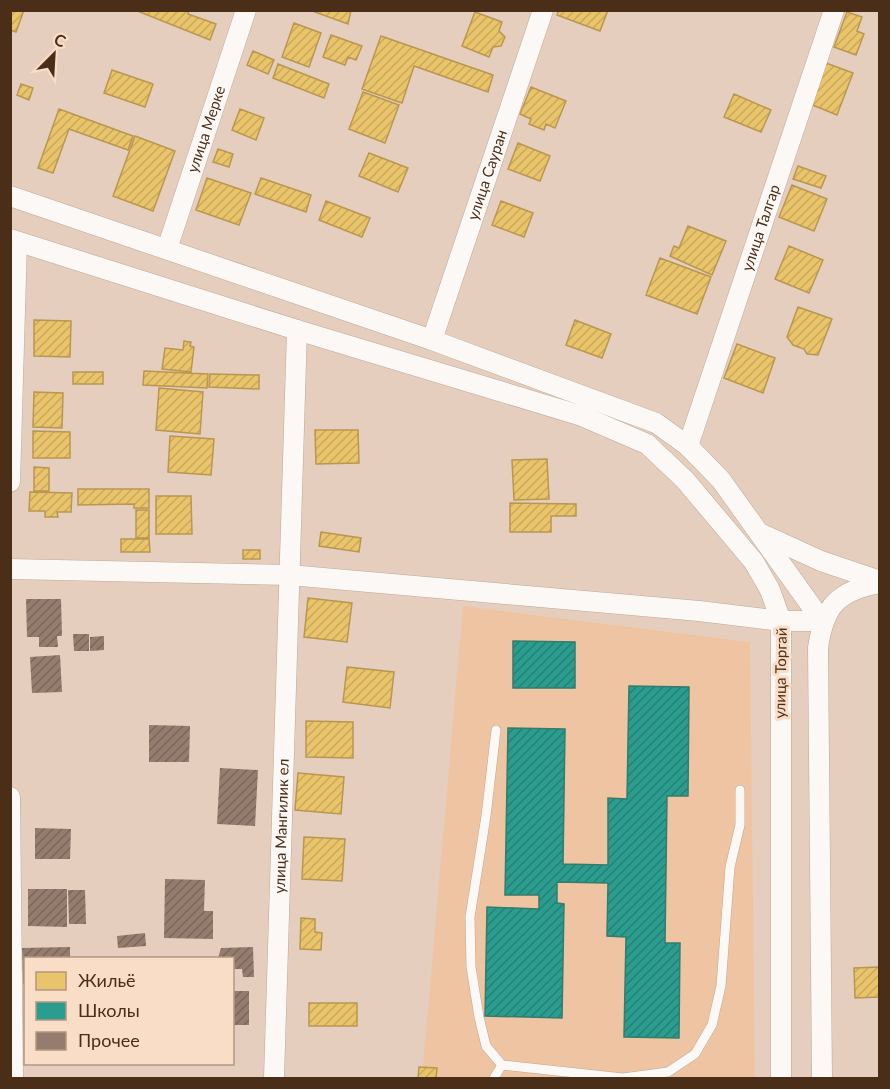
<svg xmlns="http://www.w3.org/2000/svg" width="890" height="1089" viewBox="0 0 890 1089" font-family="Lato,sans-serif">
<style>
.built{fill:#efc4a2}
.homes{fill:url(#homes-hatch);stroke:#b99751;stroke-width:1.5}
.schools{fill:url(#schools-hatch);stroke:#347c6b;stroke-width:1.5}
.building{fill:url(#building-hatch)}
.lines{fill:none;stroke-linecap:round;stroke-linejoin:round}
.lane-casing{stroke:#bea895;stroke-width:10}
.street-casing{stroke:#bea895;stroke-width:21}
.lane{stroke:#fbf8f5;stroke-width:9}
.street{stroke:#fbf8f5;stroke-width:20}
.labels{text-anchor:middle;stroke-width:6;stroke-linejoin:round;paint-order:stroke}
.street-label{font-size:15px;fill:#4a2e17;stroke:#f9ddc7}
</style>
<defs>
<pattern id="homes-hatch" width="6" height="6" patternUnits="userSpaceOnUse" patternTransform="scale(1.5)"><rect width="6" height="6" fill="#e9c46a"/><path d="M-1 1l2-2M0 6l6-6M5 7l2-2" fill="none" stroke="#c9a95b"/></pattern>
<pattern id="schools-hatch" width="6" height="6" patternUnits="userSpaceOnUse" patternTransform="scale(1.5)"><rect width="6" height="6" fill="#2a9d8f"/><path d="M-1 1l2-2M0 6l6-6M5 7l2-2" fill="none" stroke="#268074"/></pattern>
<pattern id="building-hatch" width="6" height="6" patternUnits="userSpaceOnUse" patternTransform="scale(1.5)"><rect width="6" height="6" fill="#947c6f"/><path d="M-1 1l2-2M0 6l6-6M5 7l2-2" fill="none" stroke="#7b665a"/></pattern>
</defs>
<rect width="100%" height="100%" fill="#e5cebd"/>
<path class="built" d="M463,606L750,642L755,1078H422Z"/>
<path class="homes" d="M10,10H24L16,32L10,30Z
M135,10H189L188,14L216,24L210,40Z
M351,10L348,24L312,11V10Z
M559,10H608L600,31L557,15Z
M475,12L502,22L499,31L505,37L501,46L493,47L489,57L462,46Z
M847,12L862,17L857,31L864,34L856,55L834,47Z
M294,23L321,33L309,67L282,57Z
M331,35L362,46L356,60L348,57L345,65L323,57Z
M381,36L493,75L488,92L414,66L402,103L362,89Z
M253,51L274,60L268,74L247,65Z
M826,63L853,73L837,115L810,104Z
M278,64L329,84L324,98L273,78Z
M112,70L153,84L145,107L104,93Z
M21,84L33,88L29,100L17,95Z
M531,87L566,101L555,128L546,124L544,130L529,124L531,119L520,114Z
M363,92L399,105L385,143L349,129Z
M734,94L771,110L761,132L724,117Z
M59,109L133,136L128,150L69,129L53,173L38,168Z
M240,109L264,118L256,140L232,130Z
M135,136L175,151L153,211L113,196Z
M518,143L550,156L540,181L508,169Z
M218,149L233,154L229,167L213,162Z
M369,153L408,168L398,192L359,176Z
M798,166L826,176L821,188L793,179Z
M207,178L251,193L239,225L196,210Z
M261,178L311,195L306,212L255,194Z
M792,185L827,199L814,231L779,217Z
M326,201L370,218L362,237L319,220Z
M501,201L533,213L524,237L492,225Z
M688,226L726,241L712,275L670,256L674,246L679,248Z
M789,246L823,260L809,293L775,279Z
M660,258L711,277L697,314L646,295Z
M798,307L832,319L818,355L807,354L804,349L793,345L787,337Z
M34,320L71,321L70,357L34,356Z
M575,320L611,334L602,358L566,345Z
M184,341L191,342L190,346L194,347L191,372L162,369L165,348L183,350Z
M737,344L775,358L763,393L724,378Z
M144,371L208,374L207,388L143,385Z
M73,372H103V384H73Z
M210,374L259,375V389L209,387Z
M159,388L203,392L200,434L156,430Z
M34,392L63,393L62,428L33,427Z
M315,430H358L359,463L316,464Z
M33,431L70,432V458H33Z
M170,436L214,439L211,475L168,472Z
M547,459L549,499L514,500L512,460Z
M34,467L49,468V491H34Z
M78,489H149V508H134V504L78,505Z
M30,492L72,493L71,512H57L58,517H45V511H29Z
M156,496H191L192,534H156Z
M510,503L576,504V516H551V532H510Z
M136,510H149V538H136Z
M321,532L361,538L359,552L319,546Z
M121,539H149L150,552H121Z
M243,550H260V559H243Z
M308,598L352,603L347,642L304,637Z
M347,667L394,672L390,708L343,702Z
M306,721L353,722V758L306,757Z
M298,773L344,777L341,814L295,810Z
M304,837L345,839L342,881L302,879Z
M301,918L315,919V932L322,933L321,950L300,949Z
M880,967V997L855,998L854,968Z
M309,1003H357V1026H309Z
M419,1067L437,1068L436,1078H418Z"/>
<path class="schools" d="M513,641L575,642V688H513Z
M629,686L689,687L688,796H667L665,943H680L679,1038L624,1037L626,937L607,936L608,883L557,882V903L564,904L562,1018L485,1016L487,907L539,909V895H505L508,728L565,729L563,864L608,865V798L627,799Z"/>
<path class="building" d="M26,599H61L62,636H57L58,647H39V637H27Z
M73,634H89V651H74Z
M104,636V650L90,651V637Z
M60,655L62,692L32,693L30,657Z
M149,725L190,726L189,762H149Z
M220,768L258,770L255,826L217,824Z
M35,828L71,829L70,859H35Z
M165,879L205,880L204,911H213V939L164,938Z
M28,889H67V927L28,926Z
M68,890H85L86,924H69Z
M145,933L146,946L118,948L117,936Z
M70,947V958H26V984H23L22,948Z
M253,947L254,977H243L242,969H232V958H218L221,948Z
M232,991H249V1025H232Z"/>
<g class="lines">
<defs>
<path id="lane" d="M496,730L486,816L470,917L471,967L479,1017L486,1046L502,1065L623,1078L668,1072L695,1054L712,1025L721,986L730,867L740,825V790
M494,1078L502,1065"/>
<g id="street">
<path d="M10,196L432,340L656,423L688,446L721,480L822,621"/>
<path d="M10,239L297,330L582,416L647,444L685,480L754,562L770,590L781,621V1078"/>
<path id="s1" d="M167,249L246,10"/>
<path id="s2" d="M432,340L543,10"/>
<path id="s3" d="M688,446L834,10"/>
<path d="M10,482L17,242"/>
<path d="M762,534L821,561L880,581"/>
<path d="M10,569L289,575L699,611L781,621H822"/>
<path d="M10,797L13,1078"/>
<path id="s4" d="M274,1078L297,330"/>
<path d="M822,1078L818,648C824,606 837,591 880,583"/>
</g>
</defs>
<use href="#lane" class="lane-casing"/>
<use href="#street" class="street-casing"/>
<use href="#lane" class="lane"/>
<use href="#street" class="street"/>
</g>
<g class="labels">
<g class="street-label">
<text dy="5" stroke="none"><textPath href="#s1" startOffset="126">улица Мерке</textPath></text>
<text dy="5" stroke="none"><textPath href="#s2" startOffset="174">улица Сауран</textPath></text>
<text dy="5" stroke="none"><textPath href="#s3" startOffset="230">улица Талгар</textPath></text>
<text transform="translate(781 673) rotate(-89)" y="5">улица Торгай</text>
<text dy="5" stroke="none"><textPath href="#s4" startOffset="252">улица Мангилик ел</textPath></text>
</g>
</g>
<rect width="890" height="1089" fill="none" stroke="#4a2e17" stroke-width="24"/>
<rect x="24" y="957" width="210" height="108" fill="#f9ddc7" stroke="#b39781" stroke-width="1.5"/>
<rect x="36" y="972" width="30" height="18" fill="#e9c46a" stroke="#b39781" stroke-width="1.5"/>
<text x="78" y="987" font-size="18" fill="#4a2e17">Жильё</text>
<rect x="36" y="1002" width="30" height="18" fill="#2a9d8f" stroke="#b39781" stroke-width="1.5"/>
<text x="78" y="1017" font-size="18" fill="#4a2e17">Школы</text>
<rect x="36" y="1032" width="30" height="18" fill="#947c6f" stroke="#b39781" stroke-width="1.5"/>
<text x="78" y="1047" font-size="18" fill="#4a2e17">Прочее</text>
<g transform="translate(54 54) rotate(24)" stroke="#f9ddc7" stroke-width="4.5" paint-order="stroke">
<path d="M0-4.5L10 22L0 15L-10 22Z" fill="#4a2e17"/>
<text y="-9" font-size="16" font-weight="bold" text-anchor="middle" fill="#4a2e17">С</text>
</g>
</svg>
